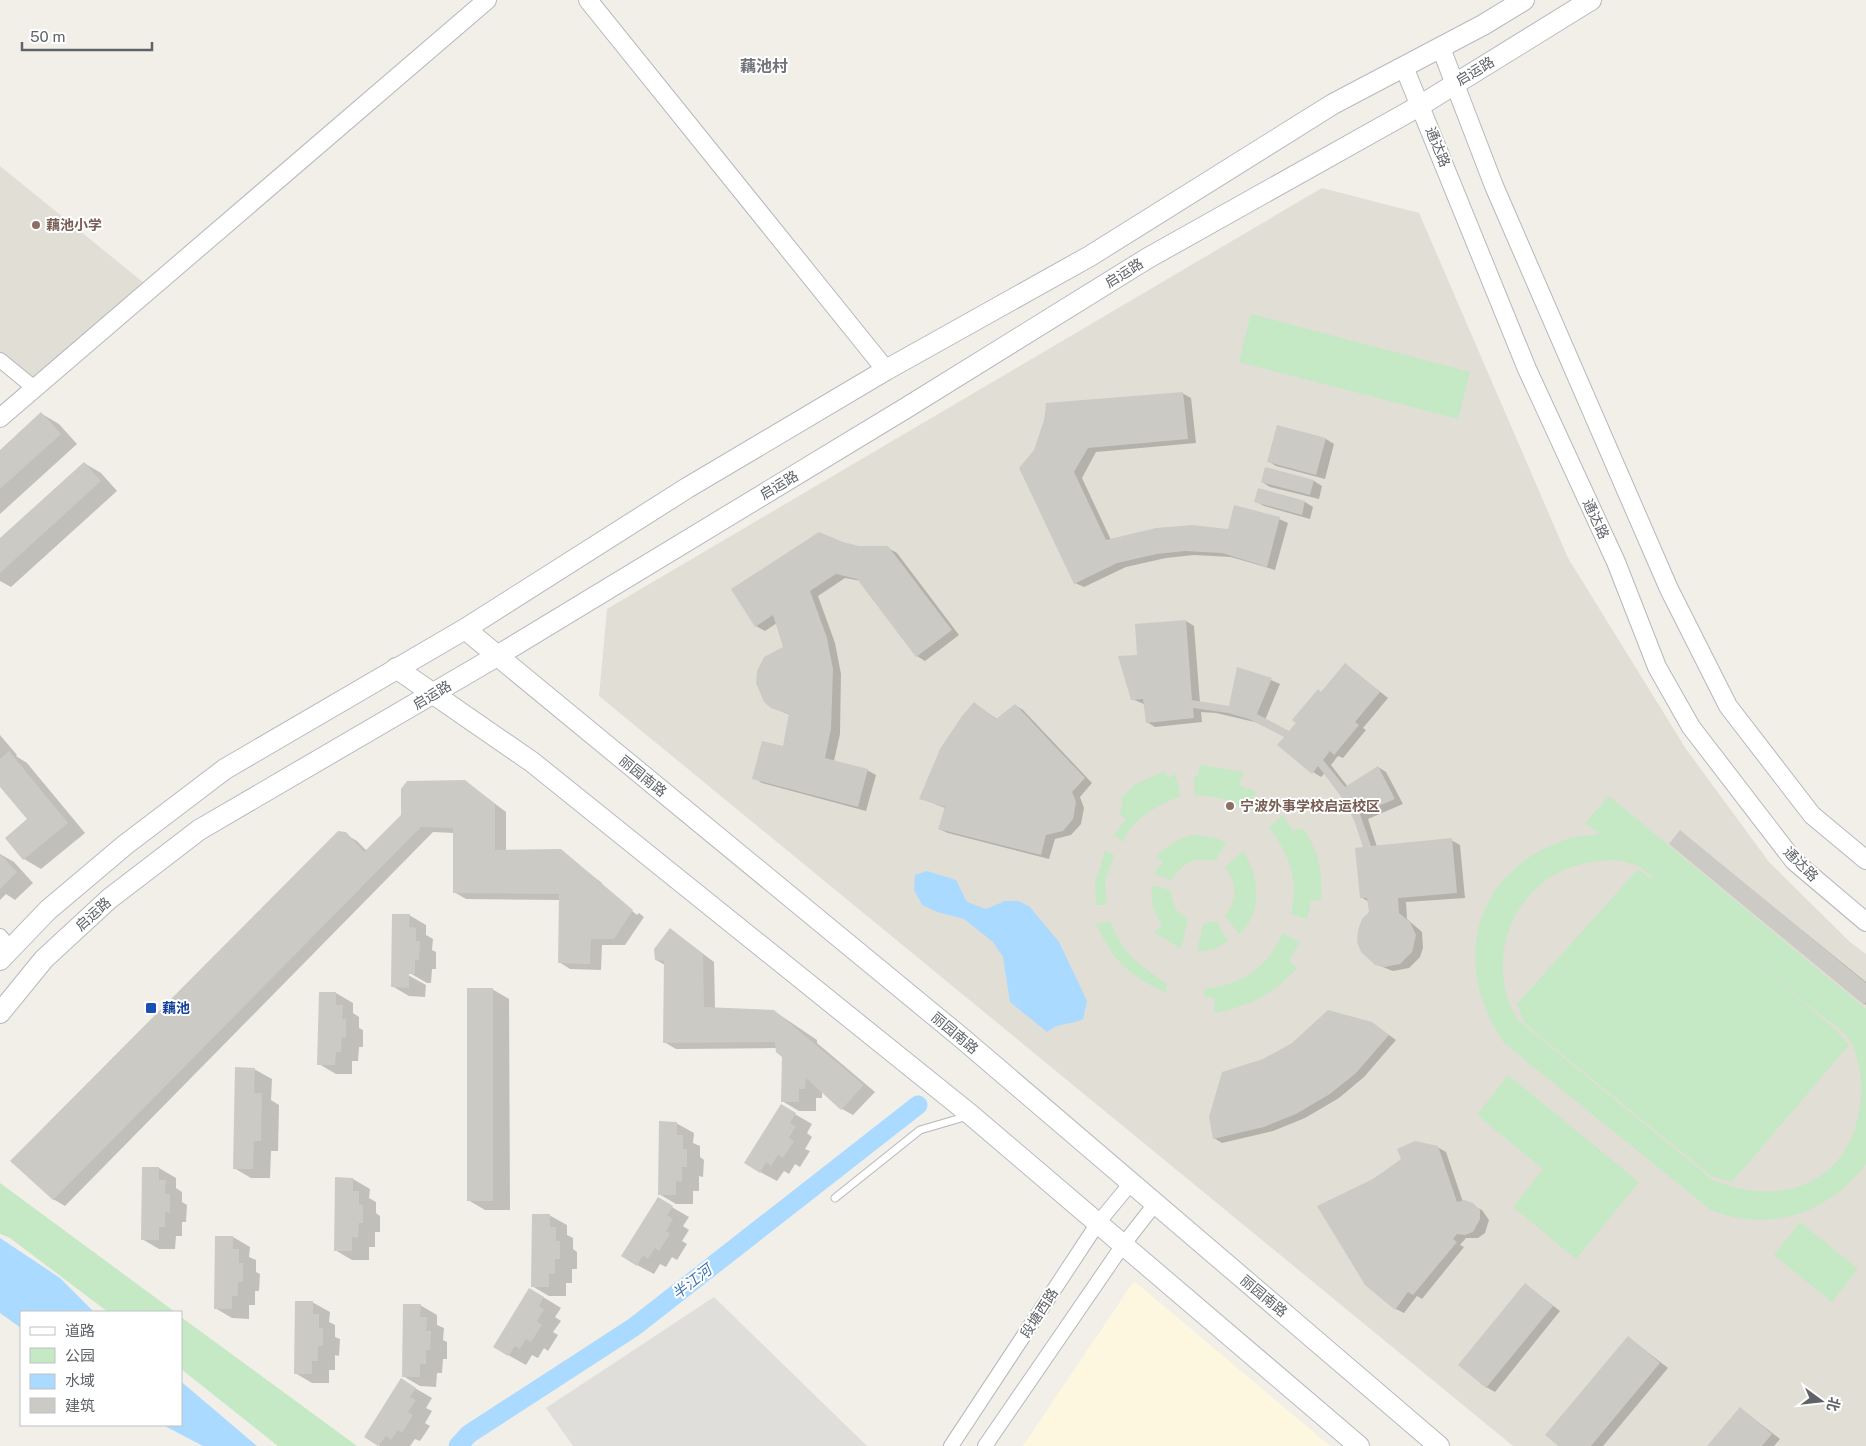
<svg xmlns="http://www.w3.org/2000/svg" width="1866" height="1446" viewBox="0 0 1866 1446" font-family="'Public Sans','Noto Sans SC',sans-serif">
<style>
.commercial{fill:#fef7e0}
.industrial{fill:#e0deda}
.education{fill:#e1ded6}
.green{fill:#c5e8c5;fill-rule:evenodd}
.water{fill:#aadaff}
.shadow{fill:#0003}
.lines{fill:none;stroke-linecap:round;stroke-linejoin:round}
.canal{stroke:#aadaff;stroke-width:19}
.building{fill:#cccac5}
.service-casing{stroke:#b5b8bc;stroke-width:9}
.minor-casing{stroke:#b5b8bc;stroke-width:16}
.tertiary-casing{stroke:#b5b8bc;stroke-width:20}
.secondary-casing{stroke:#b6babf;stroke-width:22}
.service{stroke:#fff;stroke-width:7}
.minor{stroke:#fff;stroke-width:14}
.tertiary{stroke:#fff;stroke-width:18}
.secondary{stroke:#fff;stroke-width:20}
.education-dot{fill:#8d6e63;stroke:#fff;stroke-width:2}
.transit-dot{fill:#1a4fb4;stroke:#fff;stroke-width:2}
.labels{text-anchor:middle;stroke-width:4;stroke-linejoin:round;paint-order:stroke}
.street-label{font-size:14px;fill:#5f6368;stroke:#fff}
.education-label{font-size:14px;font-weight:bold;fill:#785e54;stroke:#fff;text-anchor:start}
.transit-label{font-size:14px;font-weight:bold;fill:#164399;stroke:#fff;text-anchor:start}
.water-label{font-size:15px;font-style:italic;fill:#4174aa;stroke:#fff}
.quarter-label{font-size:16px;font-weight:bold;fill:#70757a;stroke:#fff}
</style>
<rect width="100%" height="100%" fill="#f1efe8"/>
<path class="commercial" d="M1134,1281L1330,1446H1023Z"/>
<path class="industrial" d="M714,1297L867,1446H573L546,1408Z"/>
<path class="education" d="M0,166L144,283L33,383L0,356Z
M1322,188L1419,213L1568,558L1686,749L1769,862L1850,942L1866,954V1446H1513L599,696L607,609Z"/>
<path class="green" d="M1251,314L1470,372L1458,419L1239,362Z
M1200,765L1244,772L1239,785L1256,792L1245,811C1233,798 1211,796 1195,795L1194,777L1198,775Z
M1165,771L1168,778L1175,774L1181,796C1158,805 1132,818 1123,842L1114,835L1126,819L1119,814L1123,805L1121,798L1134,785Z
M1609,796L1866,1009V1164C1828,1213 1770,1234 1711,1210L1504,1043C1451,967 1472,873 1562,841C1574,836 1588,836 1600,834L1585,823ZM1618,860L1639,866L1657,881L1637,870L1517,1004L1525,1024L1711,1176L1732,1182L1849,1045L1835,1029L1703,918C1741,950 1779,981 1817,1012C1827,1020 1845,1031 1851,1042C1860,1061 1863,1084 1860,1105C1851,1183 1781,1209 1713,1180L1518,1020C1488,972 1504,906 1552,876C1572,863 1596,861 1618,860Z
M1283,815L1293,831L1303,828C1319,851 1323,873 1321,901L1311,900L1307,919L1291,914C1299,878 1290,856 1269,827Z
M1193,835L1216,838L1226,843L1215,861C1195,857 1182,862 1172,880L1154,874L1163,862L1156,857C1167,845 1178,839 1193,835Z
M1105,851L1114,855L1105,881L1107,905H1096L1095,883Z
M1243,851C1259,875 1264,912 1239,934L1225,916C1238,899 1237,883 1225,867Z
M1151,885L1170,890L1176,910L1188,920L1181,949L1154,932L1162,926L1153,908Z
M1110,921C1126,958 1135,961 1167,984L1166,993C1126,973 1115,963 1096,924Z
M1216,921L1228,941L1214,949L1197,952L1203,924Z
M1283,933L1300,942L1289,960L1297,968C1272,995 1251,1006 1214,1013L1215,999L1204,996V989C1244,984 1266,969 1283,933Z
M1508,1075L1639,1182L1576,1259L1513,1207L1543,1169L1477,1115Z
M0,1183L175,1312H108L10,1238L0,1234Z
M1800,1222L1858,1269L1832,1302L1774,1255Z
M181,1317L357,1446H278L181,1369Z"/>
<path class="water" d="M927,871L956,880L967,902L986,909L1005,901H1018L1029,906L1059,942L1079,984L1087,1001L1083,1019C1068,1026 1062,1021 1047,1032L1010,1002L1003,957L993,942L964,919L937,912L922,905L914,890L915,875Z
M0,1238L60,1278L94,1312H21V1328L0,1313Z
M181,1382L184,1384L257,1446H203L163,1425H181Z"/>
<path class="shadow" d="M1182,393L1191,398L1196,443L1096,452L1082,478L1111,540L1229,530L1279,519L1288,523L1275,570L1231,557L1194,555L1166,558L1126,567L1084,587L1075,583L1035,450L1042,434L1047,404Z
M42,414L59,424L77,444L0,514V452Z
M1278,427L1326,439L1334,444L1325,479L1276,466L1268,461Z
M84,463L101,473L117,491L11,587L0,581V540Z
M1266,468L1314,481L1322,486L1319,499L1270,487L1262,482Z
M1255,501L1305,502L1313,507L1310,519L1264,506Z
M842,543L859,548H888L897,553L959,635L925,661L917,656L861,581L845,578L818,596L835,643L841,674L840,734L834,761L867,770L876,775L866,811L762,783L754,778L784,748L790,715L771,707L785,647L777,623L765,631L756,626Z
M1186,621L1194,626L1200,703L1230,707L1238,669L1271,680L1280,684L1265,720L1289,732L1345,664L1388,698L1363,728L1366,730L1343,758L1338,756L1331,765L1348,787L1378,767L1386,772L1403,804L1368,819L1377,847L1451,840L1460,845L1465,898L1406,902L1407,919L1422,932L1423,948L1420,957L1409,968L1393,971L1375,964L1369,902L1361,897L1364,848L1357,823L1347,803L1325,773L1321,777L1313,772L1286,736L1259,723L1216,713L1201,712L1202,722L1155,727L1147,722L1144,704L1132,699L1139,656Z
M975,704L997,719L1015,705L1023,710L1092,783L1080,797L1084,808L1081,824L1071,835L1055,839L1049,859L948,833L939,829L945,808L920,798Z
M0,735L17,755L16,756L27,763L85,833L41,869L24,859L6,838L29,819L0,785Z
M465,781L506,812V852L560,851L602,883V886L637,915L639,913L644,917L625,945H602L601,970L570,969L559,962L560,900L466,899L454,892V833L433,832L65,1206L53,1199L345,834L357,841L367,851Z
M1681,832L1866,982V1005L1864,1004Z
M0,854L14,862L33,883L15,900L6,894L0,900Z
M409,915L426,925V935L433,939L432,950L436,952V969H432L431,983H427L408,972V975L426,985L425,997L409,996L392,986Z
M670,929L714,962L715,1008L774,1011L817,1040V1043L875,1092L853,1115L842,1109L822,1091V1098H816V1111H799L782,1101L783,1056L777,1048L676,1049L664,1042L665,965L656,960Z
M492,989L509,999L510,1210H485L468,1200Z
M336,993L353,1003V1013L359,1017V1028L363,1030V1047H359L358,1061H352V1074H336L319,1064Z
M1372,1023L1396,1040L1364,1077L1339,1098L1305,1118L1273,1131L1222,1143L1214,1138Z
M254,1069L272,1079L271,1100L279,1105L278,1151H271L270,1178H251L234,1168Z
M781,1106L812,1124L807,1133L812,1137L805,1149L810,1151L800,1167L795,1164L789,1174L784,1171L777,1181L760,1172Z
M676,1123L694,1133L693,1143L700,1146V1157L704,1160L703,1177L699,1176V1191H693V1204H676L659,1194Z
M1437,1147L1446,1152L1463,1202L1482,1210L1489,1220L1485,1233L1478,1238H1466L1460,1245L1464,1247L1422,1299L1417,1296L1404,1313L1396,1309L1358,1189L1402,1160Z
M143,1168H159L176,1178V1188L182,1192V1202L187,1205L186,1222H182V1236H176L175,1249H159L142,1239Z
M353,1179L370,1189L369,1198L376,1202V1213L380,1216V1232H375V1247H369V1260H352L335,1250Z
M658,1199L689,1217L683,1226L689,1230L682,1241L687,1244L677,1260L672,1257L666,1267L660,1264L654,1274L637,1265Z
M549,1215L567,1225V1235L573,1238V1249L577,1252V1269H572V1283H566V1296H549L532,1286Z
M233,1237L250,1247L249,1257L256,1260V1272L260,1274L259,1291H255V1305H249V1319L232,1318L215,1308Z
M1525,1284L1560,1311L1495,1392L1486,1387Z
M530,1289L561,1308L555,1317L561,1321L553,1332L558,1335L548,1351L544,1348L538,1358L532,1355L526,1365L494,1347Z
M312,1302L330,1312L329,1322L335,1325V1337L340,1339L339,1356L335,1355V1370H329V1383H312L295,1373Z
M420,1305L437,1315V1325L444,1328L443,1340L447,1342V1359H443L442,1373H437L436,1387L420,1386L403,1376Z
M1628,1337L1668,1368L1603,1446H1560Z
M401,1380L432,1398L426,1408L432,1411L425,1423L430,1426L420,1441L415,1439L410,1446H380L366,1437Z
M1740,1408L1780,1439L1774,1446H1708Z"/>
<g class="lines">
<path class="canal" d="M458,1446L469,1434L634,1327L918,1105"/>
</g>
<path class="building" d="M1183,392L1188,439L1088,448L1074,472L1106,540L1156,528L1192,525L1228,529L1234,505L1280,517L1267,567L1222,553L1185,551L1157,554L1117,563L1074,584L1019,468L1034,450L1045,417L1046,403Z
M41,412L61,434L0,489V450Z
M1277,425L1326,438L1316,475L1267,462Z
M84,462L101,481L0,573V538Z
M1265,467L1314,480L1310,495L1261,482Z
M1258,488L1305,501L1302,515L1254,502Z
M819,532L843,542L859,546H888L952,630L916,657L857,579L836,574L810,591L827,638L833,669L831,729L825,758L868,769L858,807L752,779L762,741L783,746L789,714L771,708L764,702L756,683L757,671L764,657L783,647L773,615L755,627L731,589Z
M1186,620L1192,700L1229,706L1237,667L1272,678L1257,714L1289,731L1296,723L1292,720L1318,689L1321,692L1345,663L1380,692L1355,722L1359,725L1334,755L1330,751L1323,760L1345,787L1378,766L1395,799L1360,814L1371,846L1452,838L1457,893L1398,898L1399,913L1410,922L1416,935L1412,952L1400,964L1384,967L1375,965L1361,952L1357,942L1358,930L1362,919L1369,912L1367,898H1360L1355,848L1363,847L1355,823L1346,803L1318,766L1312,774L1277,745L1284,737L1249,719L1228,713L1193,708L1194,718L1146,723L1143,699L1131,700L1118,656L1137,655L1135,624Z
M974,702L996,719L1015,704L1085,778L1072,792L1076,802L1073,819L1063,831L1046,835L1041,855L938,829L945,807L919,799L940,749L962,716Z
M9,751L68,823L23,860L5,838L27,819L0,787V759Z
M465,780L495,804V850L561,849L633,910L614,939H591L590,964L558,963L559,894L453,893V828L421,827L53,1200L10,1161L338,831L346,832L364,852L401,815V789L407,781Z
M1680,830L1866,983V1002L1864,1005L1669,844Z
M0,854L17,872L0,889Z
M392,914H410L409,927L416,928V941H420L419,960H415V974H409V988L391,987Z
M670,928L703,954L704,1007L774,1010L864,1085L841,1110L806,1078L805,1089H799V1102H781L782,1057L776,1052L775,1042L663,1043L664,961L655,960L654,949Z
M467,988H493V1201H467Z
M319,992H336V1005H343L342,1019H346V1038L342,1037L341,1052H336L335,1065H317Z
M1328,1010L1372,1022L1389,1035L1356,1073L1330,1094L1296,1114L1264,1127L1213,1139L1209,1117L1222,1072L1263,1059L1292,1043Z
M235,1067L255,1068L254,1093H262L261,1141H254L253,1169H233Z
M781,1104L796,1113L790,1123L796,1126L789,1138L794,1141L783,1158L778,1155L771,1166L766,1162L760,1173L744,1163Z
M659,1121L677,1122V1135H683V1149H687V1167H682V1182L676,1181V1195H658Z
M1415,1141L1438,1146L1457,1202L1464,1200L1473,1203L1480,1210V1219L1473,1232L1465,1235L1457,1234L1453,1239L1457,1242L1413,1295L1408,1292L1395,1310L1365,1285L1317,1206L1375,1178L1401,1159L1397,1149Z
M142,1167H159V1180H166L165,1194H170V1213L165,1212V1227H159V1240H141Z
M335,1177L353,1178V1191H359V1204L363,1205V1223H359L358,1238L352,1237V1251H334Z
M658,1197L673,1206L667,1215L673,1219L666,1231L670,1234L659,1251L655,1248L648,1259L643,1255L637,1266L621,1256Z
M532,1214H550V1227H556V1241H560V1259H555V1274H549V1287H531Z
M215,1236H233V1249H239V1263H243V1282H238V1296H232V1309H214Z
M1525,1283L1553,1306L1486,1388L1458,1365Z
M529,1288L544,1297L539,1306L544,1310L537,1321L542,1325L531,1342L526,1339L520,1349L515,1346L508,1356L493,1347Z
M295,1301H313V1314H319V1328H323V1346H318V1361H312V1374H294Z
M403,1304H421L420,1317H427L426,1331H431L430,1350H426V1364H420V1377H402Z
M1628,1336L1660,1363L1591,1446H1558L1545,1435Z
M401,1378L416,1388L410,1397L416,1400L408,1412L413,1415L402,1433L398,1430L391,1440L386,1436L378,1446L364,1437Z
M1740,1407L1772,1434L1762,1446H1707Z"/>
<g class="lines">
<defs>
<path id="service" d="M835,1198L920,1130L968,1116"/>
<path id="minor" d="M0,360L33,387
M0,936L11,949
M951,1446L1098,1223L1131,1183
M985,1446L1123,1245L1155,1204"/>
<path id="tertiary" d="M588,0L886,370
M1441,48L1494,186L1669,589L1728,706L1812,815L1866,860
M1404,67L1527,369L1616,562L1657,667L1691,727L1794,861L1866,922
M0,418L487,0"/>
<path id="secondary" d="M465,629L963,1039L1439,1446
M396,668L532,762L971,1115L1359,1446
M0,960L48,910L125,845L225,769L465,629L687,488L886,370L1090,256L1333,104L1483,25L1524,0
M0,1013L44,959L109,899L199,830L497,656L906,408L1148,258L1421,105L1591,0"/>
</defs>
<use href="#service" class="service-casing"/>
<use href="#minor" class="minor-casing"/>
<use href="#tertiary" class="tertiary-casing"/>
<use href="#secondary" class="secondary-casing"/>
<use href="#service" class="service"/>
<use href="#minor" class="minor"/>
<use href="#tertiary" class="tertiary"/>
<use href="#secondary" class="secondary"/>
</g>
<g class="education-dot">
<circle cx="36" cy="225" r="5"/>
<circle cx="1230" cy="806" r="5"/>
</g>
<rect class="transit-dot" x="145" y="1002" width="12" height="12" rx="2.5"/>
<g class="labels">
<g class="street-label">
<text transform="translate(1475 71) rotate(-31)" y="5">启运路</text>
<text transform="translate(1438 147) rotate(68)" y="5">通达路</text>
<text transform="translate(1124 273) rotate(-32)" y="5">启运路</text>
<text transform="translate(779 485) rotate(-31)" y="5">启运路</text>
<text transform="translate(1596 519) rotate(65)" y="5">通达路</text>
<text transform="translate(432 695) rotate(-31)" y="5">启运路</text>
<text transform="translate(643 776) rotate(39)" y="5">丽园南路</text>
<text transform="translate(1801 864) rotate(45)" y="5">通达路</text>
<text transform="translate(93 914) rotate(-42)" y="5">启运路</text>
<text transform="translate(955 1033) rotate(40)" y="5">丽园南路</text>
<text transform="translate(1264 1296) rotate(40)" y="5">丽园南路</text>
<text transform="translate(1039 1313) rotate(-57)" y="5">段塘西路</text>
</g>
<g class="education-label">
<text x="46" y="230">藕池小学</text>
<text x="1240" y="811">宁波外事学校启运校区</text>
</g>
<g class="transit-label">
<text x="162" y="1013">藕池</text>
</g>
<g class="water-label">
<text transform="translate(692 1282) rotate(-38)" y="5">半江河</text>
</g>
<g class="quarter-label">
<text x="764" y="72">藕池村</text>
</g>
</g>
<rect x="20" y="1311" width="162" height="115" fill="#ffffff" stroke="#bfc1c3"/>
<rect x="30" y="1327" width="25" height="8" fill="#ffffff" stroke="#bfc1c3"/>
<text x="65" y="1336" font-size="15" fill="#5f6368">道路</text>
<rect x="30" y="1348" width="25" height="15" fill="#c5e8c5" stroke="#bfc1c3"/>
<text x="65" y="1361" font-size="15" fill="#5f6368">公园</text>
<rect x="30" y="1374" width="25" height="15" fill="#aadaff" stroke="#bfc1c3"/>
<text x="65" y="1386" font-size="15" fill="#5f6368">水域</text>
<rect x="30" y="1398" width="25" height="15" fill="#cccac5" stroke="#bfc1c3"/>
<text x="65" y="1411" font-size="15" fill="#5f6368">建筑</text>
<g transform="translate(1821 1401) rotate(105)" stroke="#ffffff" stroke-width="4" paint-order="stroke">
<path d="M0-4L9 19L0 12L-9 19Z" fill="#5f6368"/>
<text y="-8" font-size="14" font-weight="bold" text-anchor="middle" fill="#5f6368">北</text>
</g>
<path d="M22 42v8h130v-8" fill="none" stroke="#5f6368" stroke-width="2.5"/>
<text x="30" y="42" font-size="15" fill="#5f6368" stroke="#ffffff" stroke-width="4" paint-order="stroke">50 m</text>
</svg>
